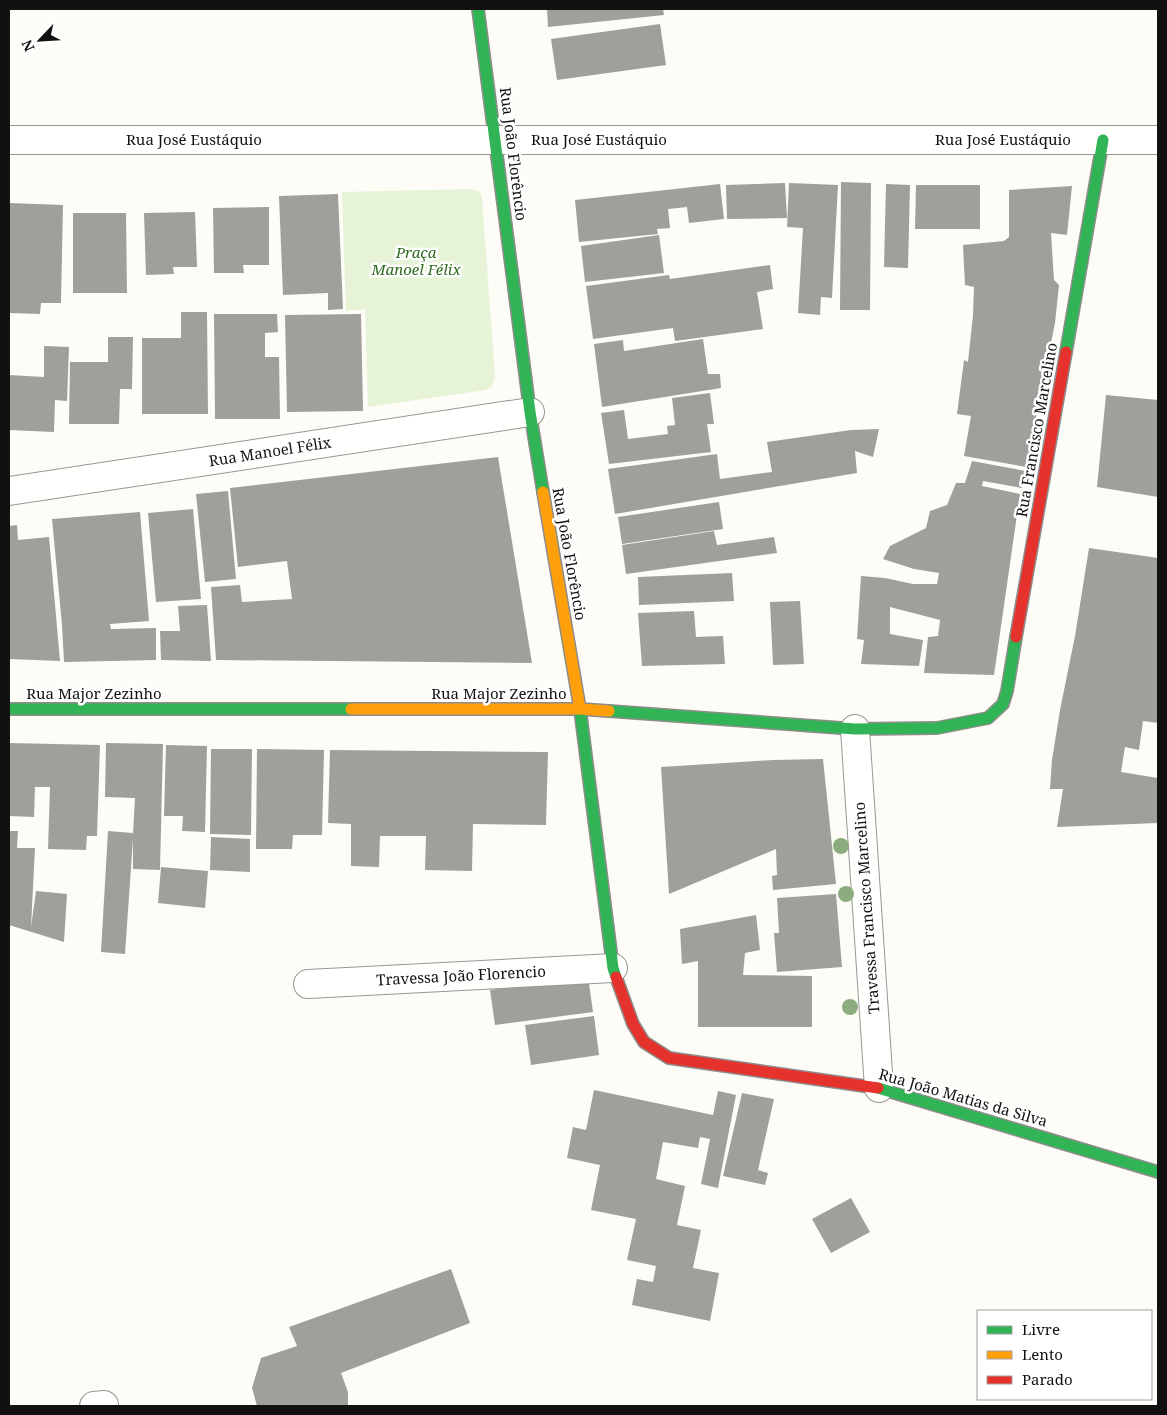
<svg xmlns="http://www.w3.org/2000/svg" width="1167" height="1415" viewBox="0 0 1167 1415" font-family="'Noto Serif',serif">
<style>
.green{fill:#e7f3d7}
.building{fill:#a19f9c}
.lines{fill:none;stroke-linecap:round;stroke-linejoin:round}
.street-casing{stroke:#979795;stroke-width:30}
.fast-casing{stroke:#8e8d8b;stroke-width:14}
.slow-casing{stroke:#8e8d8b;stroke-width:14}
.jam-casing{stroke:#8e8d8b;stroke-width:14}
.street{stroke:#fffffe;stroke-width:28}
.fast{stroke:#30b455;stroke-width:11}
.slow{stroke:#ff9f0a;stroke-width:11}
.jam{stroke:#e5322d;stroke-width:11}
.tree{fill:#8cac80}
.labels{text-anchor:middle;stroke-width:5;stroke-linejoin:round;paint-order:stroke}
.street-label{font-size:15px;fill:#111;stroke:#fff}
.park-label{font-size:15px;font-style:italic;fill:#2f6b1f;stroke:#fff}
</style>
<rect width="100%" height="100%" fill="#fdfcf7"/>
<path class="green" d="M470,189L479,191L482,197L495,377L492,386L486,390L368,407L365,309L346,311L342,192Z"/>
<path class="building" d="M547,9H663L664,15L548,27Z
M660,24L666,65L557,80L551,39Z
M841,182L871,183L870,310H840Z
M785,183L787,218L727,219L726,185Z
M789,183L838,185L832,298L821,297L820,315L798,313L803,228L787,227Z
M720,184L724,219L689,223L687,207L668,209L670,228L657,229L658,234L579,242L575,200Z
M886,184L910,185L908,268L884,267Z
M916,185H980V229H915Z
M1072,186L1067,235L1051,233L1054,280L1059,285L1055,323L1026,467L964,456L971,416L957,414L964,360L968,362L973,315L974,287L965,285L963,245L1004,241L1009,237V190Z
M338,194L343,309L328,310V293L283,295L279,196Z
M9,203L63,205L61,303H41L40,314L9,313Z
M269,207V265H243L244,273H214L213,208Z
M195,212L197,267H173L174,274L146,275L144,213Z
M73,213H126L127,293H73Z
M659,235L664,273L585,282L581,246Z
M770,265L773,289L757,292L763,329L675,341L673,328L593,339L586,286L669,275L670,279Z
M181,312H207L208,414H142V338H181Z
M214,314H277L278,332L265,333V357H279L280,419H215Z
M361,314L363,411L287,412L285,315Z
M108,337H133L132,389H120L119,424H69L70,362H108Z
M703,339L708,374H720L721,388L602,407L594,344L623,340L624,351Z
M44,346L69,347L67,401L55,400L54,432L9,430V375L44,377Z
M710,393L714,424H707L711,452L609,464L601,413L624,410L628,439L668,434L667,426L675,425L672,398Z
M1106,395L1158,400V497L1097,487Z
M879,429L873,457L855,451L857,473L615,514L608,469L717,454L720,479L772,472L767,442L851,430Z
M498,457L532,663L216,660L211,587L240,585L242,602L292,599L287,561L238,567L230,488Z
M972,461L1026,471L1022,488L983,481L982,486L1020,494L994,675L924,673L928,637L938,636L940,620L890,607V634L923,640L919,666L861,664L864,640L857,639L861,576L885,578L913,584H937L939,573L914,569L883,559L890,546L926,528L930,511L947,505L956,483H965Z
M228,491L236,579L205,582L196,494Z
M719,502L723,529L622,544L618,517Z
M193,509L201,599L156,602L148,513Z
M140,512L149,621L110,624L111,629L156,628V660L64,662L62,625L52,519Z
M17,525L18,540L49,537L60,661L9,659V526Z
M714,531L717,545L774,537L777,553L626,574L622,545Z
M1089,548L1158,558V723L1143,721L1139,750L1125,747L1121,772L1158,778V823L1057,827L1063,789H1050L1052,760L1060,710L1075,636Z
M732,573L734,601L639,605L638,577Z
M800,601L804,664L773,665L770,602Z
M207,605L211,661L161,660L160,631H180L178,606Z
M694,611L696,637L723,636L725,664L642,666L638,613Z
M9,743L100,745L97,836H87L86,850L48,849L50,787H35L34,817L9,816Z
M106,743L163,744L160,870L133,869V839L125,954L101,952L108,831L133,833L135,798L105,797Z
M166,745L207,746L205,832L182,831L183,816H164Z
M211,749H252L251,835L210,834Z
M257,749L324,750L322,835H293L292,849H256Z
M330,750L548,752L546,825L473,824L472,871L425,870L426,836H380L379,867L351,866V824L328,823Z
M823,759L836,884L773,890L772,876L777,875L776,849L669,894L661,767L773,760Z
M9,831H18L17,848H35L31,927L36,891L67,894L64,942L9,925Z
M211,837L250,839V872L210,870Z
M161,867L208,871L205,908L158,903Z
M836,894L842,967L777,972L774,933H779L777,898Z
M756,915L760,950L745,953L743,975L812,976V1027H698V961L682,964L680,929Z
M588,976L593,1012L495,1025L490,990Z
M594,1016L599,1055L531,1065L525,1025Z
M594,1090L713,1115L718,1091L736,1095L718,1188L701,1184L710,1139L700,1137L698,1148L663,1142L656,1179L685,1186L677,1225L701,1230L693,1268L719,1273L710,1321L632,1305L637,1279L653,1282L656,1266L627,1260L636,1219L591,1210L600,1165L567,1158L573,1127L586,1130Z
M742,1093L774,1099L758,1170L768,1173L765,1185L723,1176Z
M851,1198L870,1232L831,1253L812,1219Z
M451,1269L470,1323L341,1373L348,1392V1406H257L252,1388L261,1358L297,1346L289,1327Z"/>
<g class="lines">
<defs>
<path id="street" d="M9,140H1158
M9,491L530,412
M855,729L879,1088
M308,984L613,968
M94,1406L104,1405"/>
<path id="fast" d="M478,9L530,412L543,492
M1066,352L1103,140
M9,709H351
M580,709L613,968L616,977
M609,711L855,729L937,728L988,718L1003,704L1007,691L1016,637
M878,1088L1158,1172"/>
<path id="slow" d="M543,492L580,709
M351,709H580L609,711"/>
<path id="jam" d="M1016,637L1066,352
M616,977L633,1024L644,1042L669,1058L878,1088"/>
</defs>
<use href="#street" class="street-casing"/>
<use href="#fast" class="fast-casing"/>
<use href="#slow" class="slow-casing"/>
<use href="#jam" class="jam-casing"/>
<use href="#street" class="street"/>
<use href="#fast" class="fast"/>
<use href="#slow" class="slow"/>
<use href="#jam" class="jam"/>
</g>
<g class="tree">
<circle cx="841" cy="846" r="8"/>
<circle cx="846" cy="894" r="8"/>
<circle cx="850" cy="1007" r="8"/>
</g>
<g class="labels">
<g class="street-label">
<text x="194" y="145">Rua José Eustáquio</text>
<text x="599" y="145">Rua José Eustáquio</text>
<text x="1003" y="145">Rua José Eustáquio</text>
<text transform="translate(513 154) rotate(83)" y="5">Rua João Florêncio</text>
<text transform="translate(1037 430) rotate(-80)" y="5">Rua Francisco Marcelino</text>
<text transform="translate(270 452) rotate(-9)" y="5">Rua Manoel Félix</text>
<text transform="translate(569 554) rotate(80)" y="5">Rua João Florêncio</text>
<text x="94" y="699">Rua Major Zezinho</text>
<text x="499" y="699">Rua Major Zezinho</text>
<text transform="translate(867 908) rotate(-94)" y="5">Travessa Francisco Marcelino</text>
<text transform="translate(461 976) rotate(-3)" y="5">Travessa João Florencio</text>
<text transform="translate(963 1098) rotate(16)" y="5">Rua João Matias da Silva</text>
</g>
<g class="park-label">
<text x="416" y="258">Praça<tspan x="416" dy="17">Manoel Félix</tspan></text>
</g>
</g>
<rect width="1167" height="1415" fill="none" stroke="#111111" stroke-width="20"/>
<rect x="977" y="1310" width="175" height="90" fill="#ffffff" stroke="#a0a0a0"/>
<rect x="987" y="1326" width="25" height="8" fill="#30b455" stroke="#a0a0a0"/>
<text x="1022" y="1335" font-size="15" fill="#111111">Livre</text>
<rect x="987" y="1351" width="25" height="8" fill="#ff9f0a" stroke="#a0a0a0"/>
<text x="1022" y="1360" font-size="15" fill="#111111">Lento</text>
<rect x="987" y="1376" width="25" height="8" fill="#e5322d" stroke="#a0a0a0"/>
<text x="1022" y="1385" font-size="15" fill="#111111">Parado</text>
<g transform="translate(40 40) rotate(245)" stroke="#ffffff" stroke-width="4" paint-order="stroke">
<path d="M0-4L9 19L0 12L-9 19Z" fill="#111111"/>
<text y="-8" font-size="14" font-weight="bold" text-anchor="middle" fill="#111111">N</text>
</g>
</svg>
